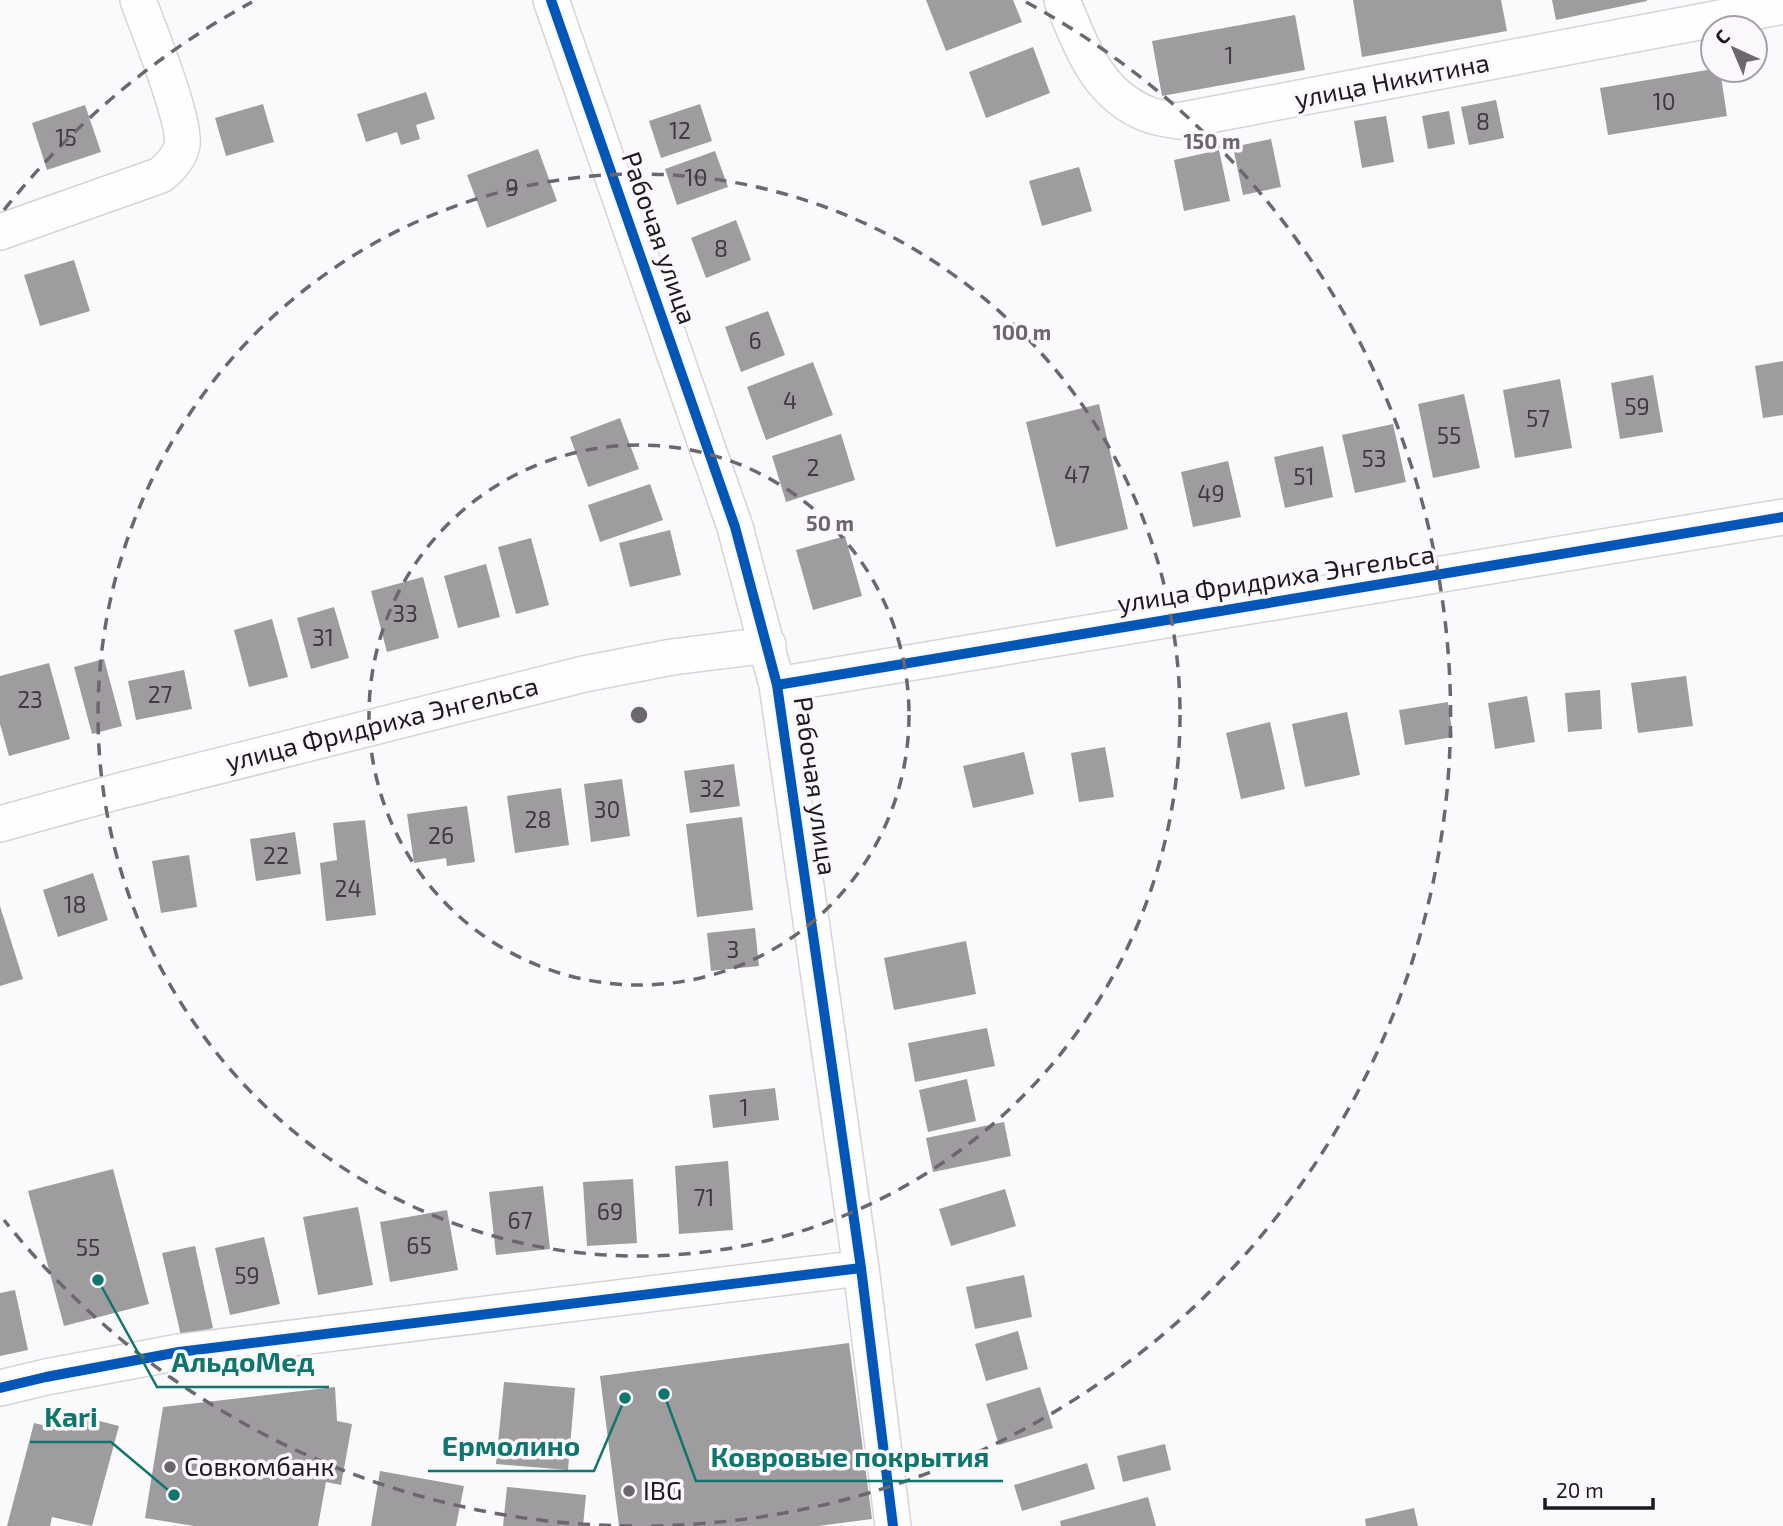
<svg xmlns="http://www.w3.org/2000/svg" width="1783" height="1526" viewBox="0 0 1783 1526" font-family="'Exo 2',sans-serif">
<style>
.building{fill:#9f9c9f}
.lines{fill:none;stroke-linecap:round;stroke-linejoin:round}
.minor-casing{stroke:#d7d3d8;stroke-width:38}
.minor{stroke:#fefefe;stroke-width:35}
.cycleway-casing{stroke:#fbf8fc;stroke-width:15}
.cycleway{stroke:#0057b8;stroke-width:10}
.ring{fill:none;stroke:#6c676d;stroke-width:3.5;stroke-dasharray:12 9}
.poi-dot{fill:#6c676d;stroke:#fbf8fc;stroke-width:2.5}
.labels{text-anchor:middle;stroke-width:7;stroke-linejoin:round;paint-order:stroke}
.number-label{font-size:23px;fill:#3f3a40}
.street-label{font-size:26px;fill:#1f1920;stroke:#fbf8fc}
.poi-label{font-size:26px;fill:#1f1920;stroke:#fbf8fc;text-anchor:start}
.centre{fill:#6c676d;stroke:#fbf8fc;stroke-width:3.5}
.ring-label{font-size:21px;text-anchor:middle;font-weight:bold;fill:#6c676d;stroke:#fbf8fc;stroke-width:7;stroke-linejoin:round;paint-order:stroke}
.leader{fill:none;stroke:#0f766e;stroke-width:2.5}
.callout-dot{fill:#0f766e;stroke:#fbf8fc;stroke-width:2.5}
.callout-label{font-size:28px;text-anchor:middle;font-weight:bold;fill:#0f766e;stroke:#fbf8fc;stroke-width:7;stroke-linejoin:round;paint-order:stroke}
</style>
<rect width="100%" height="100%" fill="#faf9fb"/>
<path class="building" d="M926,0H1013L1022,22L946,51Z
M1353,0H1501L1507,31L1362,57Z
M1552,0H1647V1L1556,20Z
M1295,15L1305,70L1162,96L1152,41Z
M1033,47L1050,93L986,118L969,72Z
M1713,69L1720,70L1727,116L1608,135L1600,88Z
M426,92L435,119L416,125L420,139L401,145L397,132L366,142L357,114Z
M1496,100L1504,138L1469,145L1461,107Z
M263,104L274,142L226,156L215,118Z
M700,104L712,141L661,158L649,121Z
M85,105L101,152L47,170L32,123Z
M1449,111L1455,144L1428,149L1422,116Z
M1386,116L1394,162L1362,168L1354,121Z
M1271,139L1281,187L1243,195L1233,147Z
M538,149L557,201L487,228L467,175Z
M1219,150L1230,201L1184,211L1174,160Z
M715,151L728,187L677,205L665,169Z
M1079,167L1092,211L1042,226L1029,181Z
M736,220L751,260L706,278L691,238Z
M74,260L90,311L40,326L24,275Z
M768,311L785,355L741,372L725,327Z
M1783,361V415L1763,418L1755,366Z
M813,362L833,415L766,440L747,387Z
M1653,375L1663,432L1620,439L1611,383Z
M1560,379L1572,448L1515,458L1503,390Z
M1464,394L1480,468L1433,478L1418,404Z
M1099,404L1128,529L1056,547L1026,422Z
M620,418L639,469L588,487L570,437Z
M1393,424L1406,482L1355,493L1342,435Z
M841,434L855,480L786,502L772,456Z
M1323,446L1333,497L1285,508L1274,457Z
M1228,461L1241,517L1193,527L1181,472Z
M650,484L663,520L600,542L588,505Z
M670,530L681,575L630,587L619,543Z
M845,536L862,596L813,610L796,550Z
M531,538L549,605L516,614L498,547Z
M486,564L500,617L458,628L444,576Z
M423,577L439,638L387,652L371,591Z
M334,607L349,658L311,669L297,618Z
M272,619L288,677L249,687L234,630Z
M104,659L122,726L92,734L74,667Z
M49,663L70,739L9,756L0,724V676Z
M184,670L192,709L136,720L128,681Z
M1686,676L1693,726L1638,733L1631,683Z
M1600,690L1602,729L1568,732L1565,693Z
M1527,696L1535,742L1495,749L1488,703Z
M1448,702L1453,737L1405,745L1399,710Z
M1347,712L1360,775L1305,787L1292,724Z
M1270,722L1285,789L1241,799L1226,733Z
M1105,747L1114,797L1079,802L1071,753Z
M1024,752L1034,794L973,808L963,766Z
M734,764L740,806L690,813L684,771Z
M622,779L630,836L591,842L584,784Z
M561,788L569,845L515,853L507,796Z
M467,806L475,862L447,866L446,858L414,863L407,814Z
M742,817L753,910L697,917L686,824Z
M365,820L376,915L326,921L320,863L337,860L333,823Z
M295,832L301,874L256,881L250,839Z
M189,855L197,907L161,913L152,861Z
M93,873L108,920L58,937L43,890Z
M0,906L23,979L0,986Z
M755,928L759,966L711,971L707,933Z
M966,941L976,994L894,1010L884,958Z
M987,1028L995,1066L915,1082L908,1043Z
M967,1079L976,1121L928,1132L919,1090Z
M775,1088L779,1120L713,1128L709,1095Z
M1004,1122L1011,1156L933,1172L926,1138Z
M728,1161L733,1230L679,1234L675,1166Z
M113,1169L149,1304L64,1326L28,1191Z
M633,1179L637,1243L587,1246L583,1182Z
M543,1186L550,1249L496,1255L489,1192Z
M1005,1189L1016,1226L951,1246L939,1209Z
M358,1207L373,1285L318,1295L303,1217Z
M447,1210L458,1270L390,1282L380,1222Z
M264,1237L280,1304L230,1315L215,1248Z
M195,1246L213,1328L181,1336L162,1253Z
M1024,1275L1032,1317L975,1329L966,1287Z
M15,1290L28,1350L0,1356V1293Z
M1018,1331L1028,1369L986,1381L975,1344Z
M849,1343L872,1519L818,1526H619L600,1376Z
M504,1382L575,1388L568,1470L496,1464Z
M335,1387L337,1421L352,1424L341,1485L326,1482L318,1526H194L145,1518L163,1407Z
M1040,1387L1053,1428L999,1445L986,1404Z
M72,1414L119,1426L92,1526L52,1517L50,1526H7L34,1423L67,1431Z
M1165,1444L1171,1470L1123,1482L1117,1456Z
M1087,1463L1095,1489L1022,1511L1014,1485Z
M380,1471L464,1486L456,1526H371Z
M507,1487L586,1495L583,1526H503Z
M1148,1497L1156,1526H1061L1060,1521Z
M1414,1508L1418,1526H1366L1365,1519Z"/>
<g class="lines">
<defs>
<path id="minor" d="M551,0L735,527L777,685L861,1268L893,1526
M1062,0C1081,46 1097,94 1147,114C1156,118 1168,119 1178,121L1783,6
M0,232L161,175C170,167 180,157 182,145C186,120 148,28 138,0
M777,685L1783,517
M0,824L123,790L584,674L672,657L768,645
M0,1388L46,1377L179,1352L861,1268"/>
</defs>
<use href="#minor" class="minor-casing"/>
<use href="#minor" class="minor"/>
<defs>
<path id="cycleway" d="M551,0L735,527L777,685L861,1268L893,1526
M777,685L1783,517
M0,1388L46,1377L179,1352L861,1268"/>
</defs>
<use href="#cycleway" class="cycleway-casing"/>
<use href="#cycleway" class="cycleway"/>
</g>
<g class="ring">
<circle cx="639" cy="715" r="270"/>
<circle cx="639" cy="715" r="541"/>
<path d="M632 1526A811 811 0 0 1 4 1220M4 210A811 811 0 0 1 252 2M1026 2A811 811 0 0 1 646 1526"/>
</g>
<g class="poi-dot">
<circle cx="170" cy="1467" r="7"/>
<circle cx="629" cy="1491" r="7"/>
</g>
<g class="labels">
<g class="number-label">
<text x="1229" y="64">1</text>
<text x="1664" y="110">10</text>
<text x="1483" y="130">8</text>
<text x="680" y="139">12</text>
<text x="66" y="146">15</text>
<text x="696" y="186">10</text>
<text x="512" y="196">9</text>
<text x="721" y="257">8</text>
<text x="755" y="349">6</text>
<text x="790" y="409">4</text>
<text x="1637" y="415">59</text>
<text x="1538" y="427">57</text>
<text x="1449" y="444">55</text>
<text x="1374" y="467">53</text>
<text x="813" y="476">2</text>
<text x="1077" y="483">47</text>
<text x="1304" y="485">51</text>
<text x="1211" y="502">49</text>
<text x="405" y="622">33</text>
<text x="323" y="646">31</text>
<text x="160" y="703">27</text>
<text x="30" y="708">23</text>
<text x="712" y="797">32</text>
<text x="607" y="818">30</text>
<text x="538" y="828">28</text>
<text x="441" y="844">26</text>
<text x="276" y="864">22</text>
<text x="348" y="897">24</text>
<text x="75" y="913">18</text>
<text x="733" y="958">3</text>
<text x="744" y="1116">1</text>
<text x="704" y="1206">71</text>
<text x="610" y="1220">69</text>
<text x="520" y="1229">67</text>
<text x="419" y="1254">65</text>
<text x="88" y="1256">55</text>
<text x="247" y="1284">59</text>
</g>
<g class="street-label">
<text transform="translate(1392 81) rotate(-11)" y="9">улица Никитина</text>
<text transform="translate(659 238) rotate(71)" y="9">Рабочая улица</text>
<text transform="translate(1276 579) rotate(-9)" y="9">улица Фридриха Энгельса</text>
<text transform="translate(382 724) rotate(-14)" y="9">улица Фридриха Энгельса</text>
<text transform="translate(815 786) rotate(82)" y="9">Рабочая улица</text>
</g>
<g class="poi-label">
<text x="184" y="1476">Совкомбанк</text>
<text x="643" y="1500">IBG</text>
</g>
</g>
<circle cx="639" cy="715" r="10" class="centre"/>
<g class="ring-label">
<text x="1212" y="149">150 m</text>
<text x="1022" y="340">100 m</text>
<text x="830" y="531">50 m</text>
</g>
<path class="leader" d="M98 1280L157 1387H329M174 1495L111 1442H30M625 1398L594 1471H428M664 1394L696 1481H1003"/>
<g class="callout-dot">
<circle cx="98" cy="1280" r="7"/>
<circle cx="174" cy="1495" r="7"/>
<circle cx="625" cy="1398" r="7"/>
<circle cx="664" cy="1394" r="7"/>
</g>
<g class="callout-label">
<text x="243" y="1372">АльдоМед</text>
<text x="71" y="1427">Kari</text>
<text x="511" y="1456">Ермолино</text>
<text x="850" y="1467">Ковровые покрытия</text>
</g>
<g transform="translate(1734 49) rotate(316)"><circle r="33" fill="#fbf8fc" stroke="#a39fa4" stroke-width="2"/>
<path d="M0-5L12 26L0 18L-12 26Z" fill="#6c676d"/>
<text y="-10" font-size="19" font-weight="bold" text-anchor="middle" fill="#1f1920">С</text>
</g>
<path d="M1545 1498v10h108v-10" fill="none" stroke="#1f1920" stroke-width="3.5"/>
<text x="1556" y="1498" font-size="21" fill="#1f1920" stroke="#fbf8fc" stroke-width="5" paint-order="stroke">20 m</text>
</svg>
